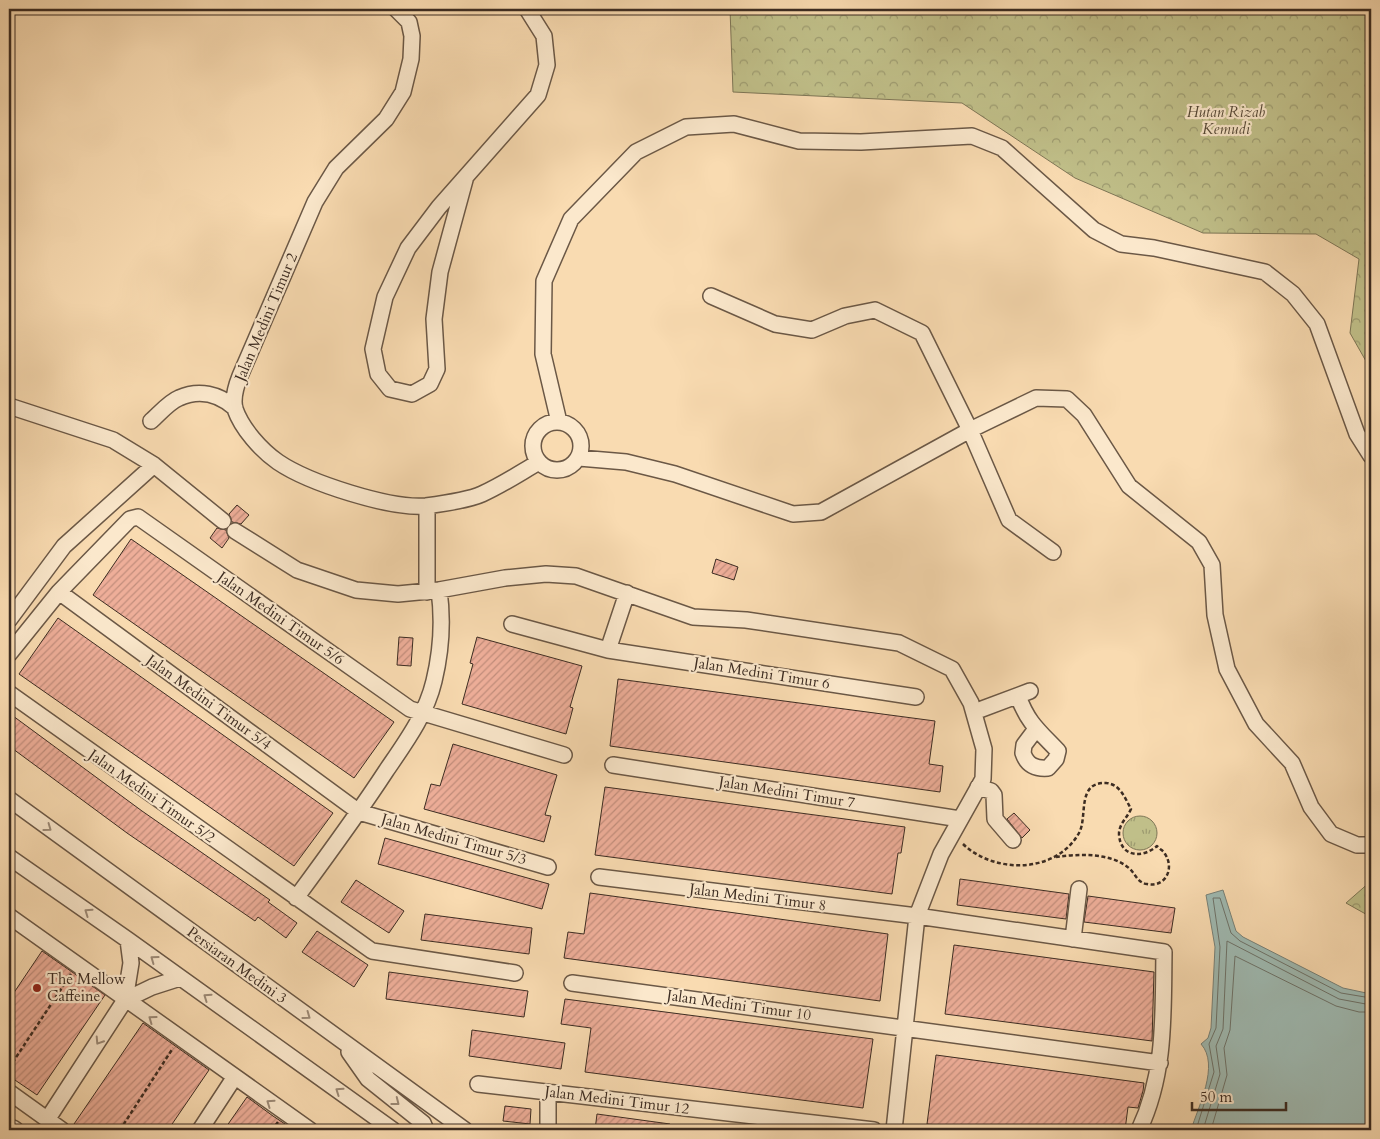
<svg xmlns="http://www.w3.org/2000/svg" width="1380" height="1139" viewBox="0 0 1380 1139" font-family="Cardo,serif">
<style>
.forest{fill:url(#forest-crowns);stroke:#7e7656}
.park{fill:url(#park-tufts);stroke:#7e7656}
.water{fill:#9fbab2;stroke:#778178}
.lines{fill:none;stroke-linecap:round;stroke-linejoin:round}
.shore{stroke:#6e736a;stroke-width:1}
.building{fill:url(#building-hatch);stroke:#3c2c22}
.minor-casing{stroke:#6b5846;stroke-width:18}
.path{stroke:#3c2c22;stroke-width:2.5;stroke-dasharray:4 2.5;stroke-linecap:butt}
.minor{stroke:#fbe8cc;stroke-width:15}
.oneway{stroke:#9c8a77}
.poi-dot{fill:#8f2418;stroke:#fbe8cc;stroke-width:2}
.labels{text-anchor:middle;stroke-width:4.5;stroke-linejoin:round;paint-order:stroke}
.park-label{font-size:15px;font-style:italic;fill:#564937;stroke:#fbe8cc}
.street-label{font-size:15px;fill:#3c2c22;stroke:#fbe8cc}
.poi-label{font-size:15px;fill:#3c2c22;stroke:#fbe8cc;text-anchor:start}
</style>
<defs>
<pattern id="forest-crowns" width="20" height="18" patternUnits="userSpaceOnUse" patternTransform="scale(1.25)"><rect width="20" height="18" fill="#c0bf89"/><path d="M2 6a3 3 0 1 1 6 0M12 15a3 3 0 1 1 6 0" fill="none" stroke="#9d9b70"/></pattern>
<pattern id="park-tufts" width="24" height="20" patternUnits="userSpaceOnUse" patternTransform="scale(1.25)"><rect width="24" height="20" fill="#c0bf89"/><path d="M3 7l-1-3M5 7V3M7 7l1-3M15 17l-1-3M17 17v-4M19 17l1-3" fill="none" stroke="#9d9b70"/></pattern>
<pattern id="building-hatch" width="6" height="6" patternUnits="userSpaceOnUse" patternTransform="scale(1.25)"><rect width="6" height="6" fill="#eeae99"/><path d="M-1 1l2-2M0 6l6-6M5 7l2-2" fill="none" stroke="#c28e7c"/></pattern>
</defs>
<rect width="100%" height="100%" fill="#f9dbb1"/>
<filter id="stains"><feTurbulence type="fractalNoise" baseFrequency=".004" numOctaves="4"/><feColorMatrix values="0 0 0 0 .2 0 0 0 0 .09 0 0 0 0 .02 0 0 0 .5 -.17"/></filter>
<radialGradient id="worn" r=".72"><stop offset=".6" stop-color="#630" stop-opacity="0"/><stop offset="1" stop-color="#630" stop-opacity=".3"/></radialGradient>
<path class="forest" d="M730,9H1371V370L1350,333L1359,259L1316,234L1203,233L1075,178L962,103L733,92Z
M1371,881V917L1346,903Z"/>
<path class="park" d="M1123 833a17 17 0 1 1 34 0a17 17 0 1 1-34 0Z"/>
<path class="water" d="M1223,890L1236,931L1243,937L1343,988L1371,994V1130H1191C1198,1107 1220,1065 1201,1044L1208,1038L1211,1028L1215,947L1206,895Z"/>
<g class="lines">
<path class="shore" d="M1196,1130L1214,1072L1209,1044L1216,1028L1220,947L1213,898H1220L1231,933L1240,941L1341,993L1371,998
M1203,1130L1220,1074L1216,1046L1223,1029L1227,941L1339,999L1371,1005
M1211,1130L1227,1075L1224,1048L1230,1030L1235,956L1336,1006L1359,1012H1371"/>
</g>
<path class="building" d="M237,505L249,515L241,524L232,522L229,514Z
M217,528L226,530L229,538L222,548L210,538Z
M131,539L394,722L354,778L93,595Z
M716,559L738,567L734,580L712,573Z
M58,618L333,813L294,866L19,674Z
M399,637L413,638L411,666L397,665Z
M477,637L582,666L570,707L573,708L566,734L462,704L473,664L470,663Z
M618,679L935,721L929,764L943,766L940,792L610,746Z
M9,713L142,811L270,900L268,902L297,923L286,938L258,917L255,921L127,833L9,746Z
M453,744L557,775L545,815L551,816L544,842L424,809L431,784L440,786Z
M605,787L905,827L901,853H898L892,894L595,855Z
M1014,813L1030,830L1022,838L1007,819Z
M385,838L549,884L542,909L378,864Z
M960,879L1069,894L1066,919L957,905Z
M356,880L404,911L389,933L341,902Z
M590,893L888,934L880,1001L564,958L568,932L584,934Z
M1088,896L1175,908L1171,933L1084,922Z
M425,914L532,928L529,954L421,940Z
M317,931L368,965L354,987L302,952Z
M954,945L1154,972L1152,1041L945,1014Z
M42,951L105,995L37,1095L9,1076V1000Z
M389,972L528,991L524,1017L386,999Z
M565,999L873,1039L863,1108L585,1072L591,1028L561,1024Z
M143,1023L209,1070L168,1130H84L74,1124Z
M472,1030L565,1043L561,1069L469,1056Z
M936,1055L1144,1083L1143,1091L1138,1108L1128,1107L1125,1130H976L927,1124Z
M247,1097L273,1116L294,1130H224Z
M505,1106L531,1109L530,1124L503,1121Z
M597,1114L670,1124L669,1130H595Z"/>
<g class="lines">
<defs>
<path id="minor" d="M396,9L409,22L412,36L411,59L403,92L386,119L336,168L315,202L240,376C236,386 232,398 235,409C242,429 261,450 278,462C309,483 390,509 426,506C441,504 469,500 482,494C502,485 520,473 539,462
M465,180L440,272L434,319L437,369L430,384L412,394L390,389L378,374L373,349L385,297L408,248L439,207L538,95L547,65L544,36L527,9
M711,296L775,324L812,330L845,316L875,310L922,333L970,430L1009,520L1053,552
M9,406L113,440L154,465L223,521
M151,421C159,414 169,402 179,398C199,389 219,394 235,408
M533 446a24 24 0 1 1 48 0a24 24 0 1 1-48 0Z
M559,422L543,354L544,281L571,219L636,152L686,127L734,124L799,141L861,142L972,136L1002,148L1094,230L1121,244L1154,248L1265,272L1293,294L1317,324L1357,434L1371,456
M579,458L626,462L675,474L793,514L821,512L970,430L1036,398L1067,399L1084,415L1129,486L1199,542L1212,565L1215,615L1227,669L1256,724L1292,763L1311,807L1331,834L1357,845H1371
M427,506V592
M235,531L297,570L356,590L398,594L439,590L505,578L546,574L576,576L693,617L746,620L899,643L952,669L971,703L984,749L983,779L941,854L917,916L894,1130
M59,592L359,812L548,867
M9,620L64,546L154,465
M512,624L608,650L916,697
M608,650L627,593
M9,654L59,592L130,519L138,517L410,709L564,755
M9,693L372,951L515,973
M1018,696C1028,723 1038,730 1058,751L1056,759L1048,768C1035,769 1027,765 1023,753L1024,745L1036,729
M974,712L1030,691
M613,765L960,819
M978,787L991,791L994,795L995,819L1013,840
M9,799L465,1130
M9,857L128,940L393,1130
M599,877L917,916L1164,952C1163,1014 1166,1073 1139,1130
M296,898C327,856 358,814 386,771C405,743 426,715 434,681C441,652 443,619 439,590
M9,916L310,1130
M1073,939L1079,889
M572,983L1160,1063
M125,1000L152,987L180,978
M349,1052L368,1079L423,1123L426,1130
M478,1084L874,1130
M9,1092L62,1130
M47,1120L125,1000L131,963L128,940
M13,1128L16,1130
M200,1130L234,1078
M548,1130V1092"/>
</defs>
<use href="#minor" class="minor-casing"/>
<path class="path" d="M963,844C994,874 1056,874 1079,833C1088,817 1076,782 1106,783C1120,784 1125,798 1131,809C1127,818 1119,824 1119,834C1120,857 1142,859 1157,846C1159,849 1164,851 1165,854C1175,869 1165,888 1147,884C1138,883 1136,875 1130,869C1111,852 1079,854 1056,857
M9,1068L71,974
M120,1130L173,1048
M272,1130L278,1122"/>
<use href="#minor" class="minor"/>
</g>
<defs><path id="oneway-chevron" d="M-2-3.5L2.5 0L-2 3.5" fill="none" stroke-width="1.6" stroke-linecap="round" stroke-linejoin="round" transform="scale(1.25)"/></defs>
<g class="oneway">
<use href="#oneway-chevron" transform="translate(48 828) rotate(36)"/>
<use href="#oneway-chevron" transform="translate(88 912) rotate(-145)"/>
<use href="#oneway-chevron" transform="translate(154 959) rotate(-144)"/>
<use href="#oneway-chevron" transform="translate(207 997) rotate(-145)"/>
<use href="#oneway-chevron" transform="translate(307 1016) rotate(36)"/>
<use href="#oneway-chevron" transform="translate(152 1019) rotate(-144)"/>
<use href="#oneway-chevron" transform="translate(99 1041) rotate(123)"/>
<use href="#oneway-chevron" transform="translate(339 1091) rotate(-145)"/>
<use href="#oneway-chevron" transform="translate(396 1102) rotate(38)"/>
<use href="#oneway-chevron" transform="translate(270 1103) rotate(-145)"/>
</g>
<circle class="poi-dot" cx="37" cy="988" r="5"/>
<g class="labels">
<g class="park-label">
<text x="1226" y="117">Hutan Rizab<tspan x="1226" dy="17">Kemudi</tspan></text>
</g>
<g class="street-label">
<text transform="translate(266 317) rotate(-67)" y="5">Jalan Medini Timur 2</text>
<text transform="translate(281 618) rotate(35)" y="5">Jalan Medini Timur 5/6</text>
<text transform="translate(762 673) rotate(9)" y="5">Jalan Medini Timur 6</text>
<text transform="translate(209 702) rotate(36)" y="5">Jalan Medini Timur 5/4</text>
<text transform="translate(787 792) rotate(9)" y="5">Jalan Medini Timur 7</text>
<text transform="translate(152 796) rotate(35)" y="5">Jalan Medini Timur 5/2</text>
<text transform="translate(454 839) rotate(16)" y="5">Jalan Medini Timur 5/3</text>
<text transform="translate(758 897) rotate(7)" y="5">Jalan Medini Timur 8</text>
<text transform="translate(237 965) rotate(36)" y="5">Persiaran Medini 3</text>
<text transform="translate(739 1005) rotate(8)" y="5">Jalan Medini Timur 10</text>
<text transform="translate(617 1100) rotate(7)" y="5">Jalan Medini Timur 12</text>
</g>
<g class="poi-label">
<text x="47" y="984">The Mellow<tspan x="47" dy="17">Caffeine</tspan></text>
</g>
</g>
<rect width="1380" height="1139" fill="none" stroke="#f9dbb1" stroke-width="30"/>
<rect x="10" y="10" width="1360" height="1119" fill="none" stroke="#3c2c22" stroke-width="2.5"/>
<rect x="15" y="15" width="1350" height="1109" fill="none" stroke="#3c2c22"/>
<path d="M1192 1102v8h94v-8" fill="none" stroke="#3c2c22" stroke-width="2.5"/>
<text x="1200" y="1102" font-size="15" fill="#3c2c22" stroke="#fbe8cc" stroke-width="4" paint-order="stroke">50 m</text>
<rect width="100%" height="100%" filter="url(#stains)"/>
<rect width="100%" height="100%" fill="url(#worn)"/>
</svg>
